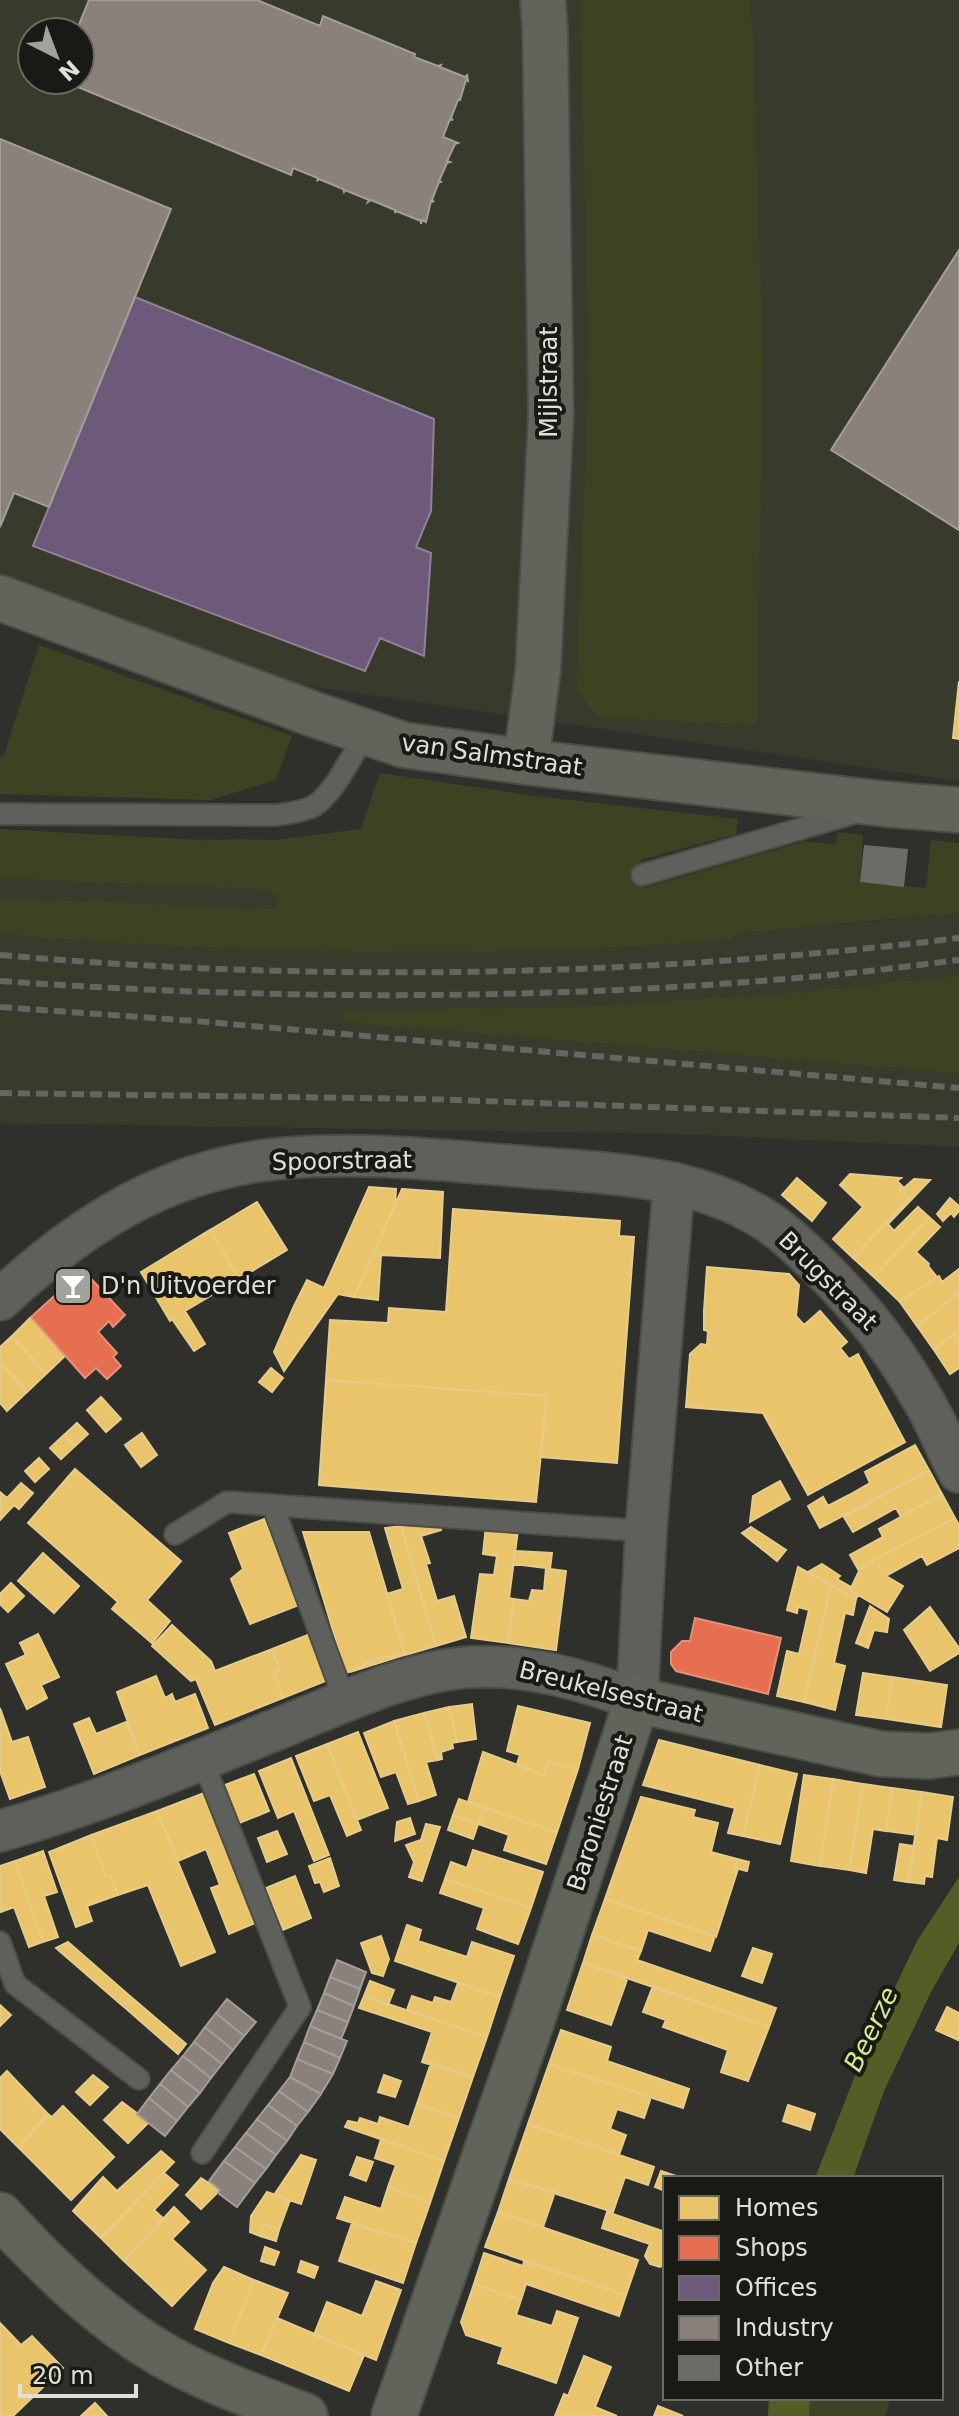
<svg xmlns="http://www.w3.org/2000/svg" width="959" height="2416" viewBox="0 0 959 2416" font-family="'DejaVu Sans',sans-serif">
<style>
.built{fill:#383b2c;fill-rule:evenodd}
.green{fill:#3b4323}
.water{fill:#525e26}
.homes{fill:#e9c46a;stroke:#e6cc8b;stroke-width:2}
.shops{fill:#e76f51;stroke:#e4917a;stroke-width:2}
.offices{fill:#6d597a;stroke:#8f8296;stroke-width:2}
.industry{fill:#8a817c;stroke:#a39e98;stroke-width:2}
.building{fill:#6a6c67}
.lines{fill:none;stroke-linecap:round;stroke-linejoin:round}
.lane-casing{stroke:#4b4d47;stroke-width:24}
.street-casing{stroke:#4b4d47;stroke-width:44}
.secondary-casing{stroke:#4b4d47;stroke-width:48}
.lane{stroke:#5f605b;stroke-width:20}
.street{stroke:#5f605b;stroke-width:40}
.secondary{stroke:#61645b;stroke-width:44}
.rail{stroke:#656662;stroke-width:6;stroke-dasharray:12 6;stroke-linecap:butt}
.labels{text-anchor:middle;stroke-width:8;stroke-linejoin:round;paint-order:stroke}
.street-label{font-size:24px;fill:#dee0d9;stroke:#191a15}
.poi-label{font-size:24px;fill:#dee0d9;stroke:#191a15;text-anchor:start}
.water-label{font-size:26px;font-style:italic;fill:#d2ea90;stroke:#191a15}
</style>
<rect width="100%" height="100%" fill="#2f302b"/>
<path class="built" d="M0,0H959V781L301,685L0,584ZM32,32H80V80H32Z
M373,793L641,860L645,912L844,924L959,913V1147L680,1134L0,1123V829L158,839L277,840L361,829Z"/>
<path class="green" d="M580,0H750L753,41L763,362L757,725L597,717L576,689L589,368Z
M39,645L292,736L276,780L210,800L0,794V756L4,755Z
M380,773L535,796L738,819L736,834L641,860L644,888L805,841L835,845L838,832L863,835L860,882L926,888L931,840L959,843V913L735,933L730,940C669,943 608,949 548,950C365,955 182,949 0,934V898L276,909L277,895L258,889L0,878V829L220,841L230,839L277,840L361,829Z
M959,975V1073L344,1022V1010L582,1007L807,992Z
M810,2398H890L886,2416H809Z"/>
<path class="water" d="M959,1877V1943L931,1992L884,2091L853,2178H815L865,2050L917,1941Z
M769,2398H810L809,2416H768Z"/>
<path class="homes" d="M959,681V739L953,738Z
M850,1174L901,1178L897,1181L902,1186L898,1188L909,1198L853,1258L833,1239L863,1207L840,1185Z
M797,1178L826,1203L812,1221L782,1195Z
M914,1179L930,1180L888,1224L894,1231L918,1207L929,1217L874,1277L853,1258L909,1198L898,1188L902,1186L904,1188Z
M369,1187L396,1189L395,1205L354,1297L338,1294L284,1371L274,1352L294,1306L307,1280L324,1288Z
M402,1189L443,1192L440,1258L381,1255L378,1300L354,1297Z
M950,1198L959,1206V1211L954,1217L951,1213L943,1221L937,1214Z
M257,1202L287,1250L239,1279L210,1230Z
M453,1209L620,1221L619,1236L634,1237L617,1463L540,1457L547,1396L326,1380L330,1320L388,1323L389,1308L446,1312Z
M929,1217L940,1227L916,1252L929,1264L928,1266L937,1277L900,1302L874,1277Z
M210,1230L239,1279L185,1311L205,1344L194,1351L172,1319L170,1321L141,1272Z
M707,1267L789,1274L799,1285L796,1316L804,1325L820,1311L847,1342L840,1348L849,1359L858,1354L905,1442L808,1495L763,1413L686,1407L690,1354L701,1344L707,1345L708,1331L704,1330V1311Z
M959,1269V1293L917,1326L900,1302L937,1277L939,1276L942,1282Z
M959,1293V1330L934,1350L917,1326Z
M31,1317L65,1356L46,1374L12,1336Z
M959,1330V1368L950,1374L934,1350Z
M12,1336L46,1374L27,1392L0,1362V1347Z
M0,1362L27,1392L7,1411L0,1403Z
M271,1368L283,1378L272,1392L259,1382Z
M326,1380L547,1396L536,1502L319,1485Z
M101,1397L121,1419L106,1432L87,1410Z
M77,1423L88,1434L75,1446L64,1435Z
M142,1433L157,1455L141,1467L125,1445Z
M64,1435L75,1446L61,1459L50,1448Z
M915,1445L929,1470L820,1528L808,1506L823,1497L828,1506L849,1495L870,1483L865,1472Z
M39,1458L49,1469L35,1482L25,1471Z
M75,1469L181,1561L147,1600L170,1621L152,1643L112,1609L118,1602L28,1523Z
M929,1470L942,1494L901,1517L896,1508L853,1532L844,1517Z
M780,1481L790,1499L750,1522L753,1496Z
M21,1483L33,1493L19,1509L14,1505L0,1520V1492L7,1498Z
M942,1494L955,1518L868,1563L859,1571L850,1555L883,1537L879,1529Z
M955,1518L959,1525V1548L927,1565L922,1556L886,1576L903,1586L887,1612L850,1590L859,1571L868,1563Z
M264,1519L299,1605L250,1624L231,1579L243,1569L229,1533Z
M414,1522L439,1523L441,1530L421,1536L430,1563L426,1564L437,1601L454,1596L466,1637L436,1646L401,1526Z
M401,1526L436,1646L405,1655L387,1594L403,1589L385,1528Z
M486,1526L518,1530L509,1598L514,1599L508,1643L471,1638L480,1574L494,1575L497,1556L483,1554Z
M751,1527L786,1550L777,1561L742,1533Z
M303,1532H369L405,1655L378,1658L346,1673Z
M515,1551L552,1553L550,1569L566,1571L556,1650L508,1643L514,1599L529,1601L532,1590L544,1591L546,1568L513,1564Z
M43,1553L79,1586L54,1613L18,1581Z
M822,1564L840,1576L837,1579L851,1587L850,1590L858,1595L856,1599L808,1572Z
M798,1567L831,1585L804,1702L777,1696L787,1651L799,1654L809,1610L798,1607L797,1613L787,1610Z
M11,1583L24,1596L8,1612L0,1604V1594Z
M831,1585L856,1599L853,1615L845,1613L834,1663L845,1666L835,1710L804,1702Z
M870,1606L889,1619L887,1632L874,1630L868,1648L856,1643Z
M930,1607L959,1648V1653L930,1671L904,1630Z
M172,1625L211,1661L215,1671L272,1649L280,1670L273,1672L283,1698L215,1725L196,1679L191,1681L152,1646Z
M38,1634L59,1677L41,1685L47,1698L27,1709L6,1664L26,1655L20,1643Z
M310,1634L328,1680L283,1698L273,1672L280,1670L272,1649Z
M404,1655L350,1672L378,1658Z
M863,1673L892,1677L886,1719L856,1715Z
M156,1676L165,1698L172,1694L175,1702L195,1694L208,1728L140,1755L117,1692Z
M892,1677L947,1685L941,1727L886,1719Z
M472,1704L476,1739L457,1742L449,1707Z
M518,1706L590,1723L578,1769L549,1762L544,1775L517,1764L520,1755L507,1751Z
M449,1707L457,1742L452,1743L453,1748L441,1752L442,1759L438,1760L424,1713Z
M0,1708L12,1742L28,1737L45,1787L10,1799L0,1771Z
M424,1713L438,1760L426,1762L436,1795L419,1801L394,1721Z
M89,1718L96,1734L126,1722L140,1755L94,1774L74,1724Z
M394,1721L419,1801L408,1804L396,1772L381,1777L364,1733Z
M358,1732L388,1808L357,1820L327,1744Z
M659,1740L760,1765L743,1836L728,1833L735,1808L643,1785Z
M327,1744L361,1830L347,1836L330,1795L314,1801L296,1756Z
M483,1752L544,1775L549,1762L578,1769L557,1832L468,1802Z
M291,1758L329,1855L314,1861L294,1811L278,1818L259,1771Z
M760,1765L797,1774L780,1844L743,1836Z
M254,1774L269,1811L237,1824L222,1786Z
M804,1775L833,1779L820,1866L791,1861Z
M833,1779L863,1784L849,1870L820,1866Z
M863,1784L892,1788L886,1831L873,1829L866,1873L849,1870Z
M892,1788L922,1792L916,1835L886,1831Z
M922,1792L953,1797L947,1840L937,1838L932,1877L925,1876L924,1884L908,1882Z
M204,1793L255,1923L229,1934L211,1888L220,1885L206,1849L178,1861L157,1811Z
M641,1797L695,1810L693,1817L718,1823L711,1852L737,1859L735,1868L738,1869L716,1937L605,1899Z
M459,1799L484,1808L478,1824L453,1815Z
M484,1808L557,1832L546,1864L504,1850L509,1835L478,1824Z
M157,1811L215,1952L181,1966L148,1885L118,1895L110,1875L106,1877L91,1835Z
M453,1815L478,1824L473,1839L448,1830Z
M410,1818L415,1834L395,1841L397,1822Z
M426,1824L440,1827L422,1881L409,1877L414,1862L406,1845L421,1840Z
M277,1831L287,1854L267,1862L258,1838Z
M91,1835L106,1877L110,1875L118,1895L87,1906L92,1921L76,1927L49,1852Z
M900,1844L914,1846L908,1882L894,1880Z
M473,1850L543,1872L531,1908L445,1879L451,1862L467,1868Z
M43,1851L57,1892L44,1896L58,1937L43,1942L15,1861Z
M330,1858L339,1886L324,1892L320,1882L315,1883L309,1866Z
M737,1859L749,1862L747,1871L735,1868Z
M15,1861L43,1942L29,1947L14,1907L1,1912L0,1909V1866Z
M295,1876L311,1918L283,1930L266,1888Z
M445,1879L531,1908L518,1944L477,1929L484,1908L440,1893Z
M605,1899L715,1936L710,1951L648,1930L641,1951L592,1935Z
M407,1925L421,1930L418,1941L467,1957L472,1942L514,1956L500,1997L395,1961Z
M592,1935L641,1951L637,1960L776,2008L769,2027L583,1963Z
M381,1936L389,1959L383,1976L372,1973L361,1943Z
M68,1942L131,1997L123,2006L56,1948Z
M753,1948L772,1954L762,1983L742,1976Z
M583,1963L628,1977L611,2025L567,2010Z
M370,1981L394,1990L388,2005L364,1996Z
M458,1983L500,1997L487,2037L407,2010L412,1996L433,2003L435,1997L451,2002Z
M653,1986L769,2027L748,2081L721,2072L728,2050L663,2027L666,2020L643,2012Z
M364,1996L487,2037L473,2077L422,2062L432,2032L359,2008Z
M131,1997L186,2044L178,2054L123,2006Z
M0,2005L11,2015L0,2026Z
M947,2007L959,2013L958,2040L936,2030Z
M561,2030L611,2047L607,2061L689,2089L683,2108L549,2064Z
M431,2063L473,2077L459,2118L417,2104Z
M549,2064L651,2097L644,2118L617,2109L610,2129L626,2135L619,2155L528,2124Z
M7,2071L48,2114L19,2148L0,2129V2078Z
M93,2075L108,2087L90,2105L76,2092Z
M384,2075L401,2081L395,2097L378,2092Z
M122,2102L149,2122L128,2143L104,2120Z
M417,2104L459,2118L444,2161L345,2127L348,2121L358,2123L360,2118L378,2124L380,2117L409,2127Z
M788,2105L815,2114L810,2130L783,2121Z
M63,2106L114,2157L71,2200L19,2148L45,2116L48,2114L52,2117Z
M528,2124L654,2167L648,2185L625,2177L613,2212L509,2179Z
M381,2139L444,2161L430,2203L388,2187L396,2165L375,2158Z
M161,2151L174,2162L101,2238L73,2211L103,2177L117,2191Z
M301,2155L316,2160L301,2204L274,2195Z
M357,2157L373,2162L366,2181L350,2175Z
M661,2171L679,2177L665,2178V2191L655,2187Z
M164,2173L178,2185L154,2210L164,2219L124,2261L101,2238Z
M201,2178L220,2190L201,2209L186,2195Z
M509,2179L555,2192L543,2227L498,2212Z
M388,2187L430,2203L416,2243L337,2218L345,2197L381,2209Z
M267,2192L290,2200L279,2230L264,2224L260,2236L250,2232L251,2216Z
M174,2207L189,2222L172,2239L206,2270L172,2306L124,2261Z
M498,2212L638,2260L626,2295L485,2247Z
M607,2212L665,2232V2264L660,2267L650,2264L645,2256L650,2244L602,2228Z
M352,2223L416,2243L403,2283L339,2261Z
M264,2224L279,2230L276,2241L260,2236Z
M265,2247L279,2252L274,2265L261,2261Z
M484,2253L523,2266L524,2261L626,2295L619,2316L526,2284L521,2300L474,2284Z
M301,2261L318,2267L314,2278L298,2272Z
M224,2267L254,2280L229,2343L195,2329L213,2283Z
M254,2280L288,2293L261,2355L229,2343Z
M376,2281L401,2290L376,2360L314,2335L327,2302L362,2316Z
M474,2284L521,2300L516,2315L552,2326L557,2311L578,2318L556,2383L498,2363L503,2347L466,2335L461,2322Z
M277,2318L364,2355L349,2391L261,2355Z
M0,2323L21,2345L32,2336L63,2368L13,2416H0Z
M584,2356L611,2367L595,2407L617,2416H555L564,2394L568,2396Z
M95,2403L107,2416H81Z
M658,2406L683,2416H654Z"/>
<path class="shops" d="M83,1270L125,1315L113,1327L109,1321L98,1332L117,1353L113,1357L121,1366L107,1379L96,1368L85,1378L31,1317Z
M695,1618L781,1638L768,1694L676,1671L671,1664V1652L682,1641H690Z"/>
<path class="offices" d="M135,297L434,419L431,511L416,547L431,553L424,656L380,638L365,671L33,546Z"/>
<path class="industry" d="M89,0H257L320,26L323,16L415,54L414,57L438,66L441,65L440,67L465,77L467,75L468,81L466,80L460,100H458L451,118L453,120L450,119L443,137L458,143L455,144L447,161L450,162L447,163L439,181L442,182H439L432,200L434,202L431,201L426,222L422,220L421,224V221L396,211L395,213V210L371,200L368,202L369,200L345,190L344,192L343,189L319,179L317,181L318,178L293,168L291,175L61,80H80V32H76Z
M0,139L171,209L49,507L14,493L0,527Z
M959,250V530L831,450Z
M337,1960L366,1972L360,1989L330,1977Z
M330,1977L360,1989L354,2006L324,1993Z
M324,1993L354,2006L348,2022L317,2010Z
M227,1999L256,2022L244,2036L216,2013Z
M317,2010L348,2022L341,2039L310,2026Z
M216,2013L244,2036L233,2050L205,2027Z
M310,2026L347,2041L340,2058L304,2042Z
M205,2027L233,2050L222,2064L194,2042Z
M194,2042L222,2064L211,2078L183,2056Z
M304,2042L340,2058L333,2074L297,2059Z
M183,2056L211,2078L200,2093L171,2070Z
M297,2059L333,2074L321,2094L290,2077Z
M171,2070L200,2093L188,2107L160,2084Z
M290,2077L321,2094L308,2112L279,2091Z
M160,2084L188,2107L177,2121L149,2098Z
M279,2091L308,2112L297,2126L268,2105Z
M149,2098L177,2121L165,2136L137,2114Z
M268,2105L297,2126L287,2141L257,2119Z
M257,2119L287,2141L276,2155L246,2133Z
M246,2133L276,2155L266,2169L235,2147Z
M235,2147L266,2169L255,2183L224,2161Z
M224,2161L255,2183L237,2207L218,2193L220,2190L209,2181Z"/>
<path class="building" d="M864,845L908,849L904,887L860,882Z"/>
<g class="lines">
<defs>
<path id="lane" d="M0,814L277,815C289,813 303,812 314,806C334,794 353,753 366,733
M642,875L858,812
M273,1506L345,1701
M175,1534L227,1502L646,1531
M0,1942L15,1984L139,2079
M202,2153L300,2007L202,1759"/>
<path id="street" d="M0,1300C82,1223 171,1167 286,1158C366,1151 448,1161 528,1167C607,1173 692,1175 762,1218C782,1230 799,1247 817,1264C864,1310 895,1350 927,1407C939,1428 947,1451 959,1472
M0,1831C96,1804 188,1765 280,1728C336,1705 410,1670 471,1667C528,1664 584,1680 637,1700L646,1531L674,1183"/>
<path id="secondary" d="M0,598L313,714L404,745L526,762L885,804L959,810
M526,762L538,670L551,415L545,32L543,0
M0,2215C48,2267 101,2319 163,2355C207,2380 258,2398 305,2416
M394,2416L532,2021L637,1700L881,1754L930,1756L959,1752"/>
</defs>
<use href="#lane" class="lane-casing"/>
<use href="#street" class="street-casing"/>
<use href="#secondary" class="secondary-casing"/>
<use href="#lane" class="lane"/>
<use href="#street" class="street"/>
<use href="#secondary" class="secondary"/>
<path class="rail" d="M0,955C318,983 642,977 959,938
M0,981C268,1000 541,1001 809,977C859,973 909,966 959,960
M0,1007L195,1021L959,1088
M0,1093L427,1099L959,1118"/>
</g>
<defs>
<symbol id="bar-square" viewBox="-11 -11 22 22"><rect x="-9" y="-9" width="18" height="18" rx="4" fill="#a1a29c" stroke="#191a15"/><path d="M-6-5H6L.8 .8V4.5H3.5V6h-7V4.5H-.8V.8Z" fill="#fff"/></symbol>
</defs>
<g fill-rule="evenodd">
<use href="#bar-square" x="51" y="1264" width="44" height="44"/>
</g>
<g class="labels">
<g class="street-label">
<text transform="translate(549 382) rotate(-90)" y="8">Mijlstraat</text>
<text transform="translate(492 755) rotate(8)" y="8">van Salmstraat</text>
<text transform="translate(342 1161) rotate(-1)" y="8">Spoorstraat</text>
<text transform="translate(828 1281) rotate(45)" y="8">Brugstraat</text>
<text transform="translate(611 1692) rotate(14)" y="8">Breukelsestraat</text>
<text transform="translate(600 1813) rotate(-72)" y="8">Baroniestraat</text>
</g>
<g class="poi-label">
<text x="101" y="1294">D'n Uitvoerder</text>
</g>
<g class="water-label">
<text transform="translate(871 2029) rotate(-64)" y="9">Beerze</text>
</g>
</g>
<rect x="663" y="2176" width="280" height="224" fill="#191a15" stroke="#686963" stroke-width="2"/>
<rect x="679" y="2196" width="40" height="24" fill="#e9c46a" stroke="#686963" stroke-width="2"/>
<text x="735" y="2216" font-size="24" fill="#dee0d9">Homes</text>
<rect x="679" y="2236" width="40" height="24" fill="#e76f51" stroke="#686963" stroke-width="2"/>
<text x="735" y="2256" font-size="24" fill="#dee0d9">Shops</text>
<rect x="679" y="2276" width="40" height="24" fill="#6d597a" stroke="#686963" stroke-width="2"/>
<text x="735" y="2296" font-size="24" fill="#dee0d9">Offices</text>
<rect x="679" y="2316" width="40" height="24" fill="#8a817c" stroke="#686963" stroke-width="2"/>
<text x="735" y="2336" font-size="24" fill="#dee0d9">Industry</text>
<rect x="679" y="2356" width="40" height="24" fill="#6a6c67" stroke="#686963" stroke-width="2"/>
<text x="735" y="2376" font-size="24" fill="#dee0d9">Other</text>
<g transform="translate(56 56) rotate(138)"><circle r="38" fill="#191a15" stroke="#686963" stroke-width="2"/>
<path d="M0-6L14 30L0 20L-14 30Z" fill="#a1a29c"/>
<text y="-12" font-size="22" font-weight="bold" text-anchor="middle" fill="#dee0d9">N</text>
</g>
<path d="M20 2384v12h116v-12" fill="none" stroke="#dee0d9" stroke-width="4"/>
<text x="32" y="2384" font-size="24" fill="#dee0d9" stroke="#191a15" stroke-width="6" paint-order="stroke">20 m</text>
</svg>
